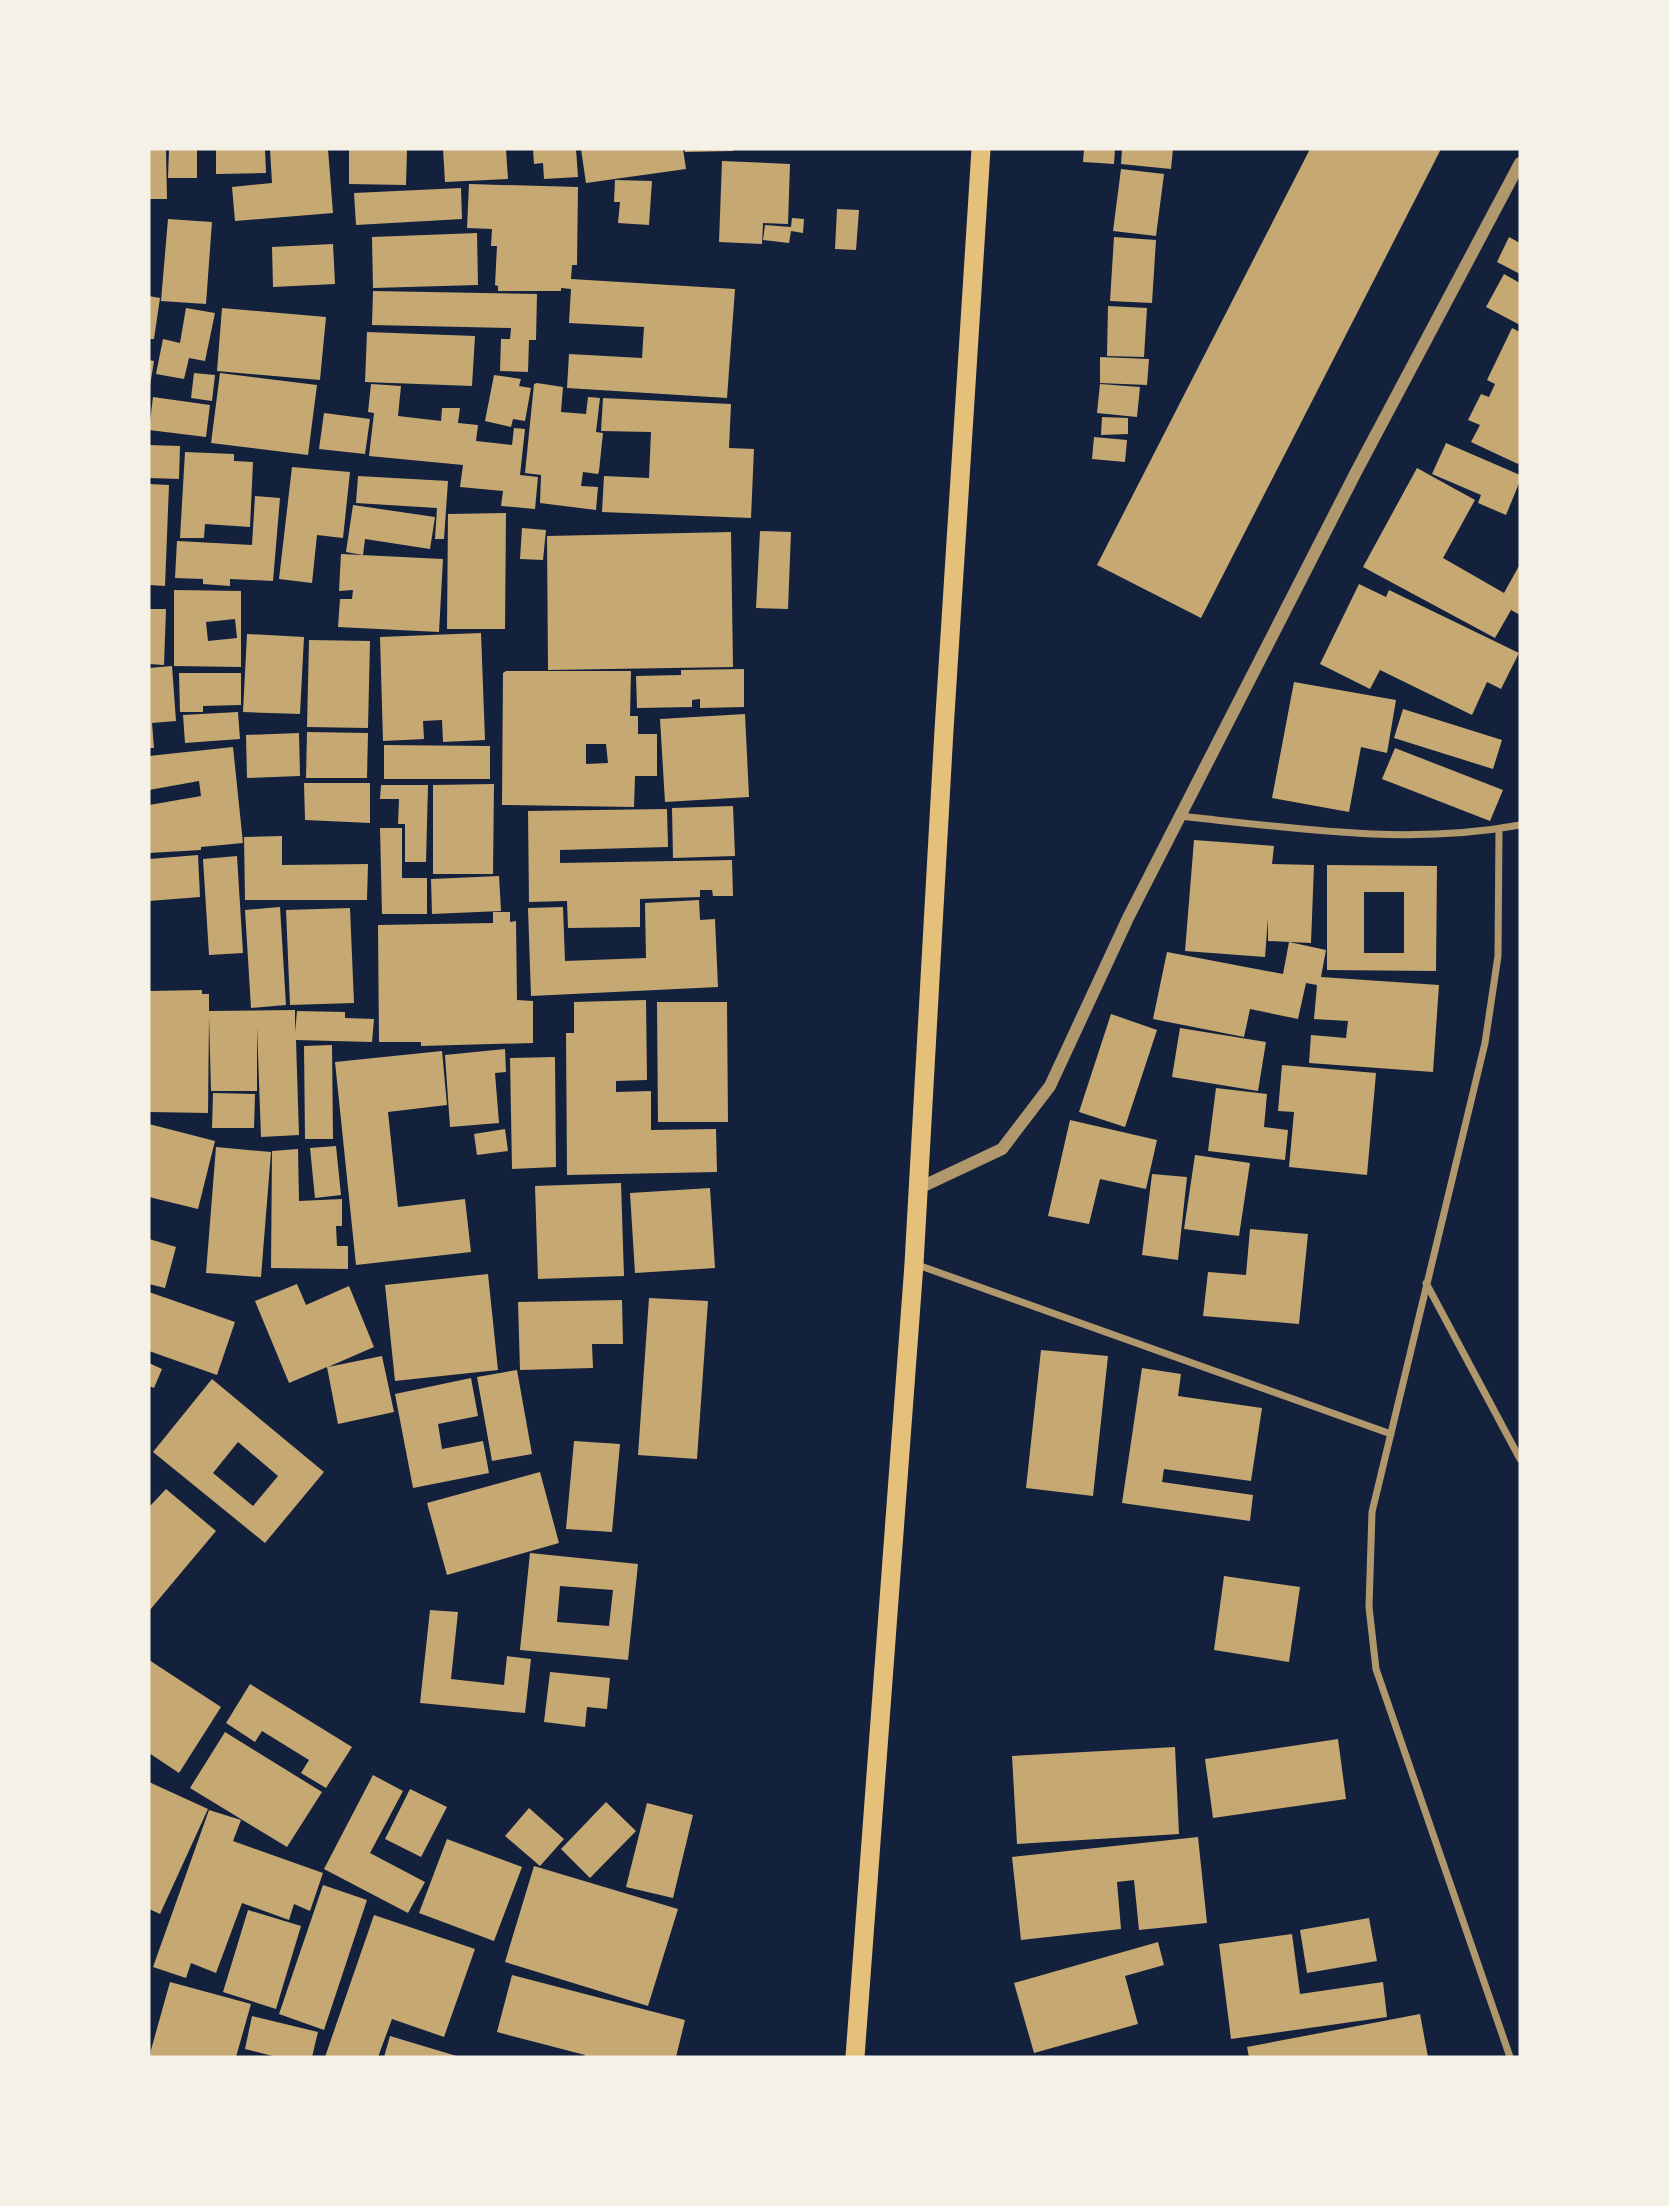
<svg xmlns="http://www.w3.org/2000/svg" width="1669" height="2206" viewBox="0 0 1669 2206" font-family="Figtree,sans-serif">
<style>
.building{fill:#c6a872;fill-rule:evenodd}
.lines{fill:none;stroke-linecap:round;stroke-linejoin:round}
.minor{stroke:#b1986c;stroke-width:7}
.tertiary{stroke:#b1986c;stroke-width:12}
.trunk{stroke:#e5c07b;stroke-width:19}
</style>
<rect width="100%" height="100%" fill="#14213d"/>
<path class="building" d="M149,149H166L167,199H149Z
M169,149H197V178H168Z
M216,149H265L266,173L216,174Z
M270,149H328L333,213L235,221L232,187L272,183Z
M349,149H407L406,185L349,184Z
M443,149H506L508,179L445,182Z
M533,149H576L578,177L544,179L543,163L534,164Z
M581,149H683L686,169L586,183Z
M685,149H733V151L685,152Z
M1084,149H1115L1114,164L1083,162Z
M1122,149H1173L1171,169L1121,164Z
M1310,149H1441L1201,618L1097,565Z
M722,161L790,164L788,224L763,223L762,244L719,242Z
M1121,169L1164,174L1156,236L1113,231Z
M615,180L652,181L649,225L618,223L620,202H614Z
M469,184L578,187L577,265H572L571,279L735,289L727,398L567,388L569,354L642,358L644,327L569,323L571,289L561,288V291H498V286L495,285L497,246H491L492,229L467,228Z
M461,188L462,219L356,225L354,193Z
M837,209L859,210L856,250L835,249Z
M792,218L804,219L803,233L791,231L789,243L763,240L765,225L791,227Z
M168,219L212,222L206,304L161,301Z
M477,233L478,285L373,288L372,237Z
M1114,237L1156,240L1152,303L1110,301Z
M1509,237L1520,243V274L1497,262Z
M333,244L335,284L273,287L272,247Z
M1504,274L1520,283V325L1486,307Z
M373,291L537,294L536,340H529L528,372L500,371L501,339H510L511,328L372,325Z
M149,296L160,298L154,339H149Z
M1108,306L1147,308L1144,357L1107,356Z
M186,308L215,313L205,361L189,358L184,379L156,374L163,339L180,343Z
M222,308L326,317L320,380L217,371Z
M1512,328L1520,332V460L1518,464L1471,442L1480,425L1468,420L1481,394L1489,397L1495,384L1487,380Z
M367,332L475,336L472,386L365,382Z
M1100,357L1149,359L1147,385L1100,383Z
M149,360L154,361L150,386H149Z
M194,373L215,375L212,401L191,398Z
M220,373L317,385L308,455L211,443Z
M494,375L521,379L519,386L531,388L525,421L513,419L511,427L485,421Z
M537,383L563,387L561,412L586,414L588,397L600,398L596,432L603,433L599,471L598,474L583,472L581,486L598,487L596,510L540,503L541,475L525,473L534,384Z
M371,384L401,386L398,416L441,421L442,408H460L458,423L478,425L476,441L512,445L514,428L525,429L520,475L538,477L535,509L501,506L503,491L460,487L463,465L369,456L374,413L368,412Z
M1100,384L1140,387L1137,417L1097,413Z
M153,397L210,405L206,437L149,430Z
M603,398L731,404L729,448L754,449L751,518L602,512L604,476L649,478L651,432L601,431Z
M324,413L370,419L365,454L319,449Z
M1102,417L1128,418V434L1101,435Z
M1094,437L1127,440L1125,462L1092,459Z
M1446,443L1520,475V481L1506,515L1478,503L1481,495L1432,474Z
M149,445L180,446L179,479L149,478Z
M185,452L234,454V461L253,462L250,527L205,524L204,538H180Z
M292,467L350,472L343,538L317,535L312,583L279,579Z
M1417,468L1475,500L1443,558L1504,593L1520,564V615L1511,610L1495,638L1363,567Z
M358,476L448,481L444,539H435L437,508L356,503Z
M149,484L169,485L165,586L149,585Z
M255,496L280,498L273,581L230,579V586L203,584V579L175,578L177,541L252,545Z
M353,505L435,517L430,549L365,539L363,555L346,552Z
M506,513L505,629H447L448,514Z
M522,528L546,530L543,560L520,559Z
M760,531L791,532L788,609L756,608Z
M731,532L733,667L548,670L547,536Z
M341,554L443,559L439,632L338,627L340,599H352L353,590L339,591Z
M1359,584L1386,597L1389,590L1519,653L1501,689L1487,682L1472,715L1380,670L1370,689L1320,664Z
M174,590L241,591V667L174,666ZM235,619L237,638L208,641L206,622Z
M149,609H166L164,665L149,664Z
M481,633L485,740L443,742L442,720L423,721L424,739L383,741L380,637Z
M247,634L304,637L300,714L243,712Z
M309,640L370,641L368,728L307,727Z
M172,666L176,721L152,723L154,748H149V668Z
M744,669V707L700,708V699L692,700V707L637,708L636,676L681,675V670Z
M506,671H631L630,716H638V734H657V776H635L634,807L502,805L503,673ZM586,744H606L608,763L586,764Z
M179,673H241V705L203,706V712H180Z
M1294,682L1396,700L1387,753L1361,747L1349,812L1272,798Z
M1403,709L1502,740L1493,769L1394,738Z
M238,712L240,739L185,743L183,715Z
M745,714L749,797L665,802L660,719Z
M307,732L368,733L367,778H306Z
M299,733L300,776L247,778L246,735Z
M384,745L490,746V779H384Z
M233,747L243,843L201,847V850L149,853V805L201,796L199,781L149,790V756Z
M1395,748L1503,790L1490,821L1382,779Z
M304,783H370V823L305,820Z
M494,784L493,874H433V785Z
M381,785H428L426,862H405V824H398L399,799H380Z
M733,806L735,856L673,858L672,808Z
M667,809L668,847L560,850V863L732,860L733,896H713L712,890H700V897L640,899V927L568,928L567,901L529,902L528,811Z
M380,828H402V878H427V914H382Z
M282,836V865L368,864L367,900H245L244,837Z
M1194,840L1274,846L1272,864L1314,865L1311,943L1268,941V918L1265,957L1185,951Z
M198,855L200,897L149,901V859Z
M237,856L243,953L209,955L203,859Z
M1327,865L1437,866L1436,971L1327,970ZM1364,892H1404V953H1364Z
M499,876L501,911L432,914L431,879Z
M699,900L700,920L715,919L718,987L531,996L528,908L563,907L565,961L646,958L645,903Z
M280,907L286,1005L251,1008L245,910Z
M350,908L354,1003L290,1005L286,910Z
M493,912H510V922L516,921L517,1000L533,1001V1043L421,1046V1042H379L378,925L493,923Z
M1289,942L1326,950L1321,977L1439,985L1433,1072L1309,1063L1311,1035L1346,1038L1348,1021L1314,1019L1317,985L1306,983L1298,1019L1250,1009L1244,1037L1153,1019L1167,952L1283,974Z
M202,990V994H209V1011L295,1010V1032L297,1011L345,1012V1018L374,1019L372,1042L296,1040L299,1135L261,1137L257,1027V1091H211L209,1017L208,1113L149,1112V991Z
M646,1000L647,1080L616,1081V1092L651,1091V1130L716,1129L717,1172L567,1175L566,1033H574V1002Z
M657,1002H727L728,1122H658Z
M1111,1014L1157,1030L1125,1127L1079,1112Z
M1180,1028L1266,1042L1258,1091L1172,1077Z
M332,1045L333,1139H305L304,1046Z
M505,1049L506,1072L495,1073L499,1123L450,1127L445,1055Z
M442,1051L447,1105L388,1112L398,1207L465,1199L471,1252L356,1265L335,1062Z
M555,1057L556,1167L512,1169L510,1058Z
M1282,1065L1376,1073L1367,1175L1289,1167L1294,1112L1278,1111Z
M1216,1088L1267,1094L1264,1127L1288,1130L1285,1160L1208,1151Z
M213,1093L255,1094L254,1128H212Z
M1070,1120L1157,1140L1146,1189L1100,1179L1089,1224L1048,1216Z
M149,1124L215,1141L198,1209L149,1197Z
M505,1129L508,1151L477,1155L474,1134Z
M336,1146L341,1195L315,1198L310,1148Z
M216,1147L271,1152L261,1277L206,1273Z
M298,1149L299,1201L342,1199V1226H336L337,1246H348V1269L271,1268L272,1151Z
M1195,1155L1250,1163L1239,1236L1184,1229Z
M1152,1174L1187,1177L1178,1260L1142,1255Z
M621,1183L624,1276L538,1279L535,1186Z
M710,1188L715,1268L635,1273L630,1193Z
M1250,1229L1308,1234L1299,1324L1203,1316L1208,1272L1246,1275Z
M149,1239L176,1247L165,1288L149,1284Z
M488,1274L498,1370L395,1381L385,1285Z
M297,1284L306,1305L349,1286L374,1347L328,1367L382,1356L394,1412L338,1424L327,1367L289,1383L255,1301Z
M149,1292L235,1322L217,1375L149,1351Z
M649,1298L708,1301L697,1459L638,1455Z
M622,1300L623,1344H592L593,1368L520,1370L518,1302Z
M1041,1350L1108,1356L1093,1496L1026,1488Z
M149,1363L162,1369L154,1388L149,1386Z
M1142,1368L1181,1374L1178,1396L1262,1408L1251,1481L1164,1469L1162,1482L1253,1495L1250,1521L1122,1503Z
M517,1370L532,1454L492,1461L477,1377Z
M471,1378L478,1416L438,1424L442,1449L483,1441L489,1473L413,1488L395,1394Z
M212,1379L324,1472L265,1543L153,1452ZM238,1442L278,1476L253,1506L213,1473Z
M574,1441L620,1444L612,1532L566,1529Z
M540,1472L559,1543L447,1575L427,1503Z
M166,1489L216,1531L149,1611V1505L150,1506Z
M530,1553L638,1564L628,1660L520,1650ZM560,1586L613,1590L609,1626L557,1622Z
M1224,1576L1300,1587L1289,1662L1214,1650Z
M430,1610L458,1612L451,1679L504,1685L507,1656L531,1659L525,1713L420,1703Z
M149,1660L221,1707L179,1773L149,1753Z
M550,1672L610,1678L607,1709L587,1707L585,1727L544,1722Z
M250,1684L352,1747L326,1788L301,1773L309,1760L262,1731L255,1742L226,1723Z
M225,1732L322,1792L287,1847L190,1788Z
M1338,1739L1346,1799L1213,1818L1205,1759Z
M1175,1747L1179,1834L1017,1844L1012,1756Z
M373,1775L403,1791L370,1853L425,1882L408,1913L324,1869Z
M149,1782L208,1809L160,1914L149,1909Z
M410,1789L447,1807L421,1857L385,1839Z
M606,1802L636,1831L590,1878L561,1849Z
M647,1803L693,1815L673,1898L626,1887Z
M529,1808L564,1839L540,1866L505,1836Z
M209,1810L241,1820L233,1841L323,1873L310,1911L294,1904L289,1920L242,1903L216,1973L191,1963L186,1978L153,1967Z
M1198,1837L1207,1923L1139,1930L1134,1880L1117,1882L1121,1929L1021,1940L1012,1857Z
M447,1839L522,1867L494,1941L419,1913Z
M534,1866L678,1909L648,2006L505,1962Z
M323,1885L367,1900L324,2030L279,2014Z
M248,1910L301,1926L276,2009L223,1992Z
M374,1915L475,1949L444,2037L392,2019L378,2057H325Z
M1369,1918L1377,1961L1307,1973L1300,1930Z
M1292,1934L1300,1994L1383,1982L1387,2017L1231,2039L1219,1944Z
M1158,1942L1164,1965L1125,1976L1138,2024L1034,2053L1014,1983Z
M512,1975L685,2020L676,2057H584L585,2055L497,2032Z
M170,1982L251,2004L236,2057H149Z
M1420,2014L1428,2057H1249L1247,2047Z
M252,2016L318,2032L312,2057H277L245,2049Z
M390,2036L460,2057H384Z"/>
<g class="lines">
<path class="minor" d="M1180,816C1293,828 1407,846 1520,825
M1499,829L1498,956L1485,1043L1372,1512L1369,1607L1376,1669L1510,2057
M915,1264L1391,1434
M1426,1283L1520,1459"/>
<path class="tertiary" d="M917,1189L1002,1149L1050,1086L1128,918L1356,472L1520,163"/>
<path class="trunk" d="M855,2057L914,1264L944,730L981,149"/>
</g>
<rect width="1669" height="2206" fill="none" stroke="#f6f1e7" stroke-width="301"/>
</svg>
